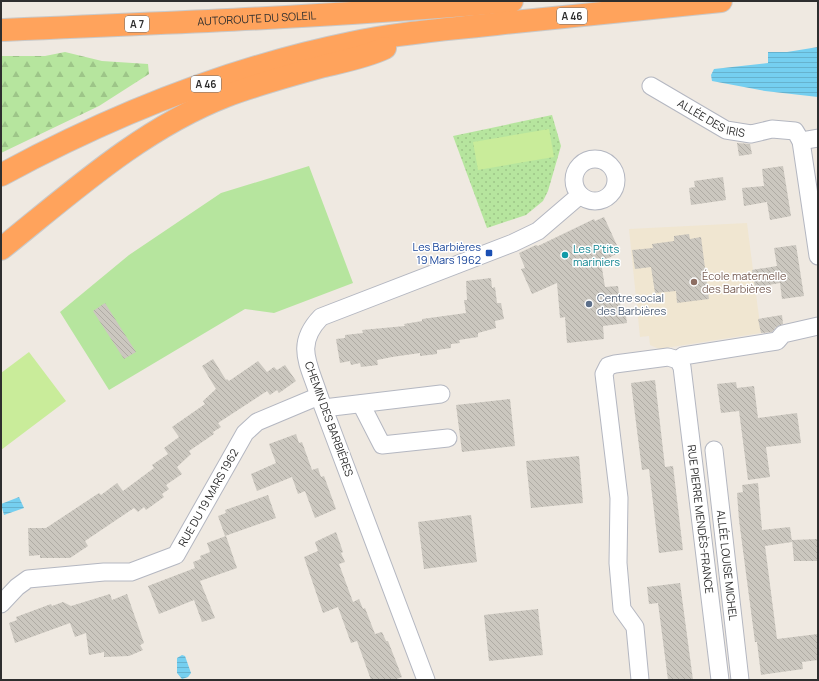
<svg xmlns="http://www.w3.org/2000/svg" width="819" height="681" viewBox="0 0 819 681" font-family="Manrope,sans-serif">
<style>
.education{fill:#f0e6d1}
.grass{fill:#b6e59e}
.forest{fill:url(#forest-firs)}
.park{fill:url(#park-dots)}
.pitch{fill:#c9ec9a}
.water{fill:url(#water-rules)}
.building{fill:url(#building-back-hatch)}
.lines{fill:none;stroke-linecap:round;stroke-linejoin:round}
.street-casing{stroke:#b4b7c1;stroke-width:19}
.highway-casing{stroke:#c9c9c9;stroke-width:24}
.street{stroke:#fff;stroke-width:17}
.highway{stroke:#ffa35c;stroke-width:22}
.transit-dot{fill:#1a4fb4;stroke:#fff;stroke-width:1.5}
.culture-dot{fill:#0f9aa8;stroke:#fff;stroke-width:1.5}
.education-dot{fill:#8d6e63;stroke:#fff;stroke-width:1.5}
.service-dot{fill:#5c6f8a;stroke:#fff;stroke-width:1.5}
.labels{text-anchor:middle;stroke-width:3;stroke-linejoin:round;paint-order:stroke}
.shield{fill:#fff;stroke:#6d6d6d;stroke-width:1}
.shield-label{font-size:10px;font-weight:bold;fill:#2e2e2e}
.street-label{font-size:11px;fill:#2e2e2e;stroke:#fff}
.transit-label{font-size:11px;fill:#164399;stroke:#fff;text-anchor:end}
.culture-label{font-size:11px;fill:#0d838f;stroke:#fff;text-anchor:start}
.education-label{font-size:11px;fill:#785e54;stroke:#fff;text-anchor:start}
.service-label{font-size:11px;fill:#4e5e75;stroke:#fff;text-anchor:start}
</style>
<defs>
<pattern id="forest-firs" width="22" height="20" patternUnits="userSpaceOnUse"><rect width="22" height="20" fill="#b6e59e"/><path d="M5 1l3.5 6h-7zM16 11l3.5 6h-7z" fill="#9dc588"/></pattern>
<pattern id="park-dots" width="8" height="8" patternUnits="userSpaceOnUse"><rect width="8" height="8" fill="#b6e59e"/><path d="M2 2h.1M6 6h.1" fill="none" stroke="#9dc588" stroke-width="1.8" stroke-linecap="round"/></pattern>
<pattern id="water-rules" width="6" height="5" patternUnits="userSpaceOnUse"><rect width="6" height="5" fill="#75cff0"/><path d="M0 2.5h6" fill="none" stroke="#66b2ce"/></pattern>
<pattern id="building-back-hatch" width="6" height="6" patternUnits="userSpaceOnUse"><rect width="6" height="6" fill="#cbc7bf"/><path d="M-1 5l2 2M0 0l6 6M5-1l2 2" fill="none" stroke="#afaba4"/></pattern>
</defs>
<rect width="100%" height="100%" fill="#efe9e1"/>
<path class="education" d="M747,223L761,333L659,349L650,345L649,336L640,337L629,229Z"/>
<path class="grass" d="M309,166L353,283L274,313L245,309L109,390L60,312L129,255L221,193Z"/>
<path class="forest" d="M65,52L102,61L148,64L149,74L99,106L1,153V56H45Z"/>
<path class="park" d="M552,115L561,146L548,191L543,201L526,215L487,228L453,136Z"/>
<path class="pitch" d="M549,129L554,157L478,170L473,142Z
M29,352L66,401L1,450V373Z"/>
<path class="water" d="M818,47V97L765,91L712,81L711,75L714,69L768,63V52H787Z
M19,497L24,508L4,515L1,504Z
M182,655L185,656L191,673L188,677L182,679L177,673V658Z"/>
<path class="building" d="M737,143L750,144L752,154L739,156Z
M783,166L791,216L770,220L767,202L744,206L742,188L764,186L762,169Z
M723,177L726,200L691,205L689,188L695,187L694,181Z
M604,217L620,252L601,262L605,287L618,286L621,310L625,309L627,323L603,326L604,339L567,343L565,317L560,318L557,283L532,294L521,269L525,268L519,253L536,245L538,246L594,219L595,221Z
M689,234L690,239L701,237L709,299L677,303L676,291L655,293L651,267L635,269L632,250L653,248L652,244L674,241V236Z
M796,245L804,296L782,299L780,283L755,287L752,270L777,266L774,248Z
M491,278L492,288L495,287L497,303H501L504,319L495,321L496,328L478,333V337L459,340L460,343L451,344V348L437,350V354L420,356V353L392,357L377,360L378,365L361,367L360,363L351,365L350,361L340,363L336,339L345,338V335L363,333L362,330L405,326L404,324L422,321V319L466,313L464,300H467L466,281Z
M105,303L136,352L124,359L93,311Z
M782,315L783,324L776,327L772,332L761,333L758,319Z
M213,359L226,380L227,379L229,381L258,361L267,372L274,367L277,370L285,365L296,381L279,393L277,390L270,395L267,391L218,423L221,427L213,432L214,434L189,451L191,454L177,467L182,474L166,485L169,489L162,494L164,497L146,510L144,507L138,512L134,508L85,541L88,546L70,558H40V555L29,556L28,528H46L99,493L101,495L117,483L123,491L154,468L152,465L168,454L164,448L179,437L172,427L205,404L203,401L216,389L202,366Z
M655,380L665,467L673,466L683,550L659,553L649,469L642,470L631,383Z
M736,382L737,388L754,386L758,418L797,413L801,443L766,447L770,477L748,480L739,411L721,413L717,384Z
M510,399L515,446L462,452L456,405Z
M296,434L299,443L302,442L312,470L318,468L321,477L324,476L336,509L315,518L305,491L298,494L292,477L257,491L251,474L276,463L269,444Z
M579,456L583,503L531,508L526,461Z
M758,483L762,530L790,527L792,542L765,546L777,639L818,634V660L802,662L803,669L761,675L757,642H755L739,520L737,493L743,492L742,485Z
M268,495L276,518L225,536L218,516L226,513L225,510Z
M471,515L477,562L424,569L418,522Z
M336,532L343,552L341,553L345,562L339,564L353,602L359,599L363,609L365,608L375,634L382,632L386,641H388L402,677L394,680H371L357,641L351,643L338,607L323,613L304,557L318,551L315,542Z
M226,536L237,568L200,581L215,618L202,622L194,600L159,614L148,586L195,568L193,562L201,559L200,556L210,552L207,543Z
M818,539V561H794L792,540Z
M680,583L693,680H668L658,603L649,604L647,587Z
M110,594L112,600L127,594L144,643L140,645L143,650L129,656L104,657V652L89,655L86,633L75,637L70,623L15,643L9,623L17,620L16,617L51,604L52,606L63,602L71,606Z
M538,609L543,655L489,661L484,615Z"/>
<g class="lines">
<defs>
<g id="street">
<path id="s1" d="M651,86L726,130L751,134L772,129L795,131L801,141L818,138"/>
<path d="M801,141L818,256"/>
<circle cx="595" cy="180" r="21"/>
<path d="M678,360L683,356L777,341L783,334L818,326"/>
<path d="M361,404L382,445L448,438"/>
<path d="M324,408L441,394"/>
<path id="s2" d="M714,450L740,680"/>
<path id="s3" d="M1,604L17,587L28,579L104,572H131L176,555L245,433L257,422L319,396"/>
<path d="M426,680L319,396C309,364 294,345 321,317L513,243L538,231L580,195"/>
<path id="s4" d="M640,680L635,627L622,609L618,563L619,498L604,374L608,366L615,364L668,357L678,360L682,367L720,680"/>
</g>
<g id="highway">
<path id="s5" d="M1,30C171,23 342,16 512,1"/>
<path d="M1,175C110,116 229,68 351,43C402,32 453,29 504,23C576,16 648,8 721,1"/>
<path d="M1,249C71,193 141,129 226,96C258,84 291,75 324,66C345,61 366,57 385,48"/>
</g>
</defs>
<use href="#street" class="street-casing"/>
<use href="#highway" class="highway-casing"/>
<use href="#street" class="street"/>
<use href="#highway" class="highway"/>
</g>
<rect class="transit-dot" x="485" y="249" width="8" height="8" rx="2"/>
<circle class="culture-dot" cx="565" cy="255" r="4"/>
<circle class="education-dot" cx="694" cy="282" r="4"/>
<circle class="service-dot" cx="589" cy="304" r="4"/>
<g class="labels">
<g class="shield">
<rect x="557" y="8" width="30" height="16" rx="3"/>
<rect x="125" y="16" width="24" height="16" rx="3"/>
<rect x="191" y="76" width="30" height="16" rx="3"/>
</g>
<g class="shield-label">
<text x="572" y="20">A 46</text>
<text x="137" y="28">A 7</text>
<text x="206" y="88">A 46</text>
</g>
<g class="street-label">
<text dy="4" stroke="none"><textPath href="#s5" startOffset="256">AUTOROUTE DU SOLEIL</textPath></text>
<text dy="4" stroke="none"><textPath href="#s1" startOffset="69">ALLÉE DES IRIS</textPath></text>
<text transform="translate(329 419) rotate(70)" y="4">CHEMIN DES BARBIÈRES</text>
<text dy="4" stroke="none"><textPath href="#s3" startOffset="254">RUE DU 19 MARS 1962</textPath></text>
<text dy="4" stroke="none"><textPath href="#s4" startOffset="553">RUE PIERRE MENDÈS-FRANCE</textPath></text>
<text dy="4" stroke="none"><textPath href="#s2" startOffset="116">ALLÉE LOUISE MICHEL</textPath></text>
</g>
<g class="transit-label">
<text x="481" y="251">Les Barbières<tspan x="481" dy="13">19 Mars 1962</tspan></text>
</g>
<g class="culture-label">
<text x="573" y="253">Les P'tits<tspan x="573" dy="13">mariniers</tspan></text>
</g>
<g class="education-label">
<text x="702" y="280">École maternelle<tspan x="702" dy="13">des Barbières</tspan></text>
</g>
<g class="service-label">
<text x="597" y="302">Centre social<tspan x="597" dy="13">des Barbières</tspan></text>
</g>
</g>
<rect width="819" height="681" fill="none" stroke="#2e2e2e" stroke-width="4"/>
</svg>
